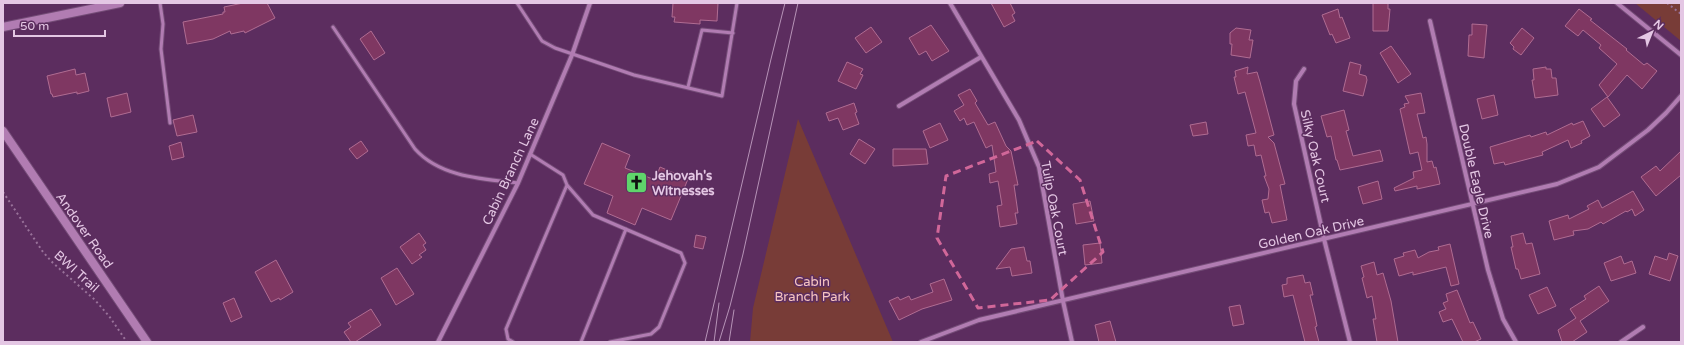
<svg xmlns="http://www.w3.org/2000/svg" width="1684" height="345" viewBox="0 0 1684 345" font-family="'Varela Round',sans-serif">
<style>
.green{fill:#783c37}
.building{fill:#7f3762;stroke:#b06c92}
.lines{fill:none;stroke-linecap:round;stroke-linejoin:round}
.lane-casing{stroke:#744c77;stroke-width:5}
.street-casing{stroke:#744c77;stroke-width:6}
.secondary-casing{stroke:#744c77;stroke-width:10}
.path{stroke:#99729a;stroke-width:2;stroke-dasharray:2 3;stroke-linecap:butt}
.lane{stroke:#b17cb2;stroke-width:3}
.street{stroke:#b17cb2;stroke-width:4}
.secondary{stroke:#b17cb2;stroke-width:8}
.tram{stroke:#b693b7;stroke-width:1}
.marked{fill:none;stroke:#d16799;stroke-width:3;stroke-dasharray:8 5;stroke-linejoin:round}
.labels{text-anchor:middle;stroke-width:3;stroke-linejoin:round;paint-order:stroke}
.street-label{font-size:13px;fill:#e4c7e4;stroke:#5c2d5f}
.poi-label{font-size:13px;font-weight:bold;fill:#e4c7e4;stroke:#5c2d5f;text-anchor:start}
.park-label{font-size:13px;fill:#f7c5c0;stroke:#5c2d5f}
</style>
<rect width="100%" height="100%" fill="#5c2d5f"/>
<path class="green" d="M1635,3H1681V41Z
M798,119L893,342H750L753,308Z"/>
<path class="building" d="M243,3H267L275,18L245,33L244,31L231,34L230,31L213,39L187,44L183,22L223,14V12H225L224,7Z
M673,3H718L717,21L700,20V24L674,22L675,17H672Z
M991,3H1010L1015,13L1012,15L1015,21L1004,27Z
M1373,3H1388V9H1390L1388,31H1373Z
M1338,9L1340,18L1342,17L1350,38L1336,43L1332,34L1330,35L1322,15Z
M1579,9L1592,19L1590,20L1627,49L1626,50L1644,65L1647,63L1657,71L1642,89L1627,75L1608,97L1599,85L1617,64L1599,48L1601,45L1583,30L1578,36L1565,26Z
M1472,24L1487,25L1484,58L1468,56L1469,35H1472Z
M931,25L949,51L932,61L926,51L919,55L909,38Z
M871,27L882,42L866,53L855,38Z
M1236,28L1251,30L1249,40H1253L1250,58L1231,55L1232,44H1230V33Z
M1522,28L1534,38L1521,55L1513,49L1514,47L1510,43Z
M371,31L385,53L374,60L360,39Z
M1391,46L1411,74L1398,83L1380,53Z
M847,62L863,69L860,74L863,75L856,89L838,81Z
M1350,62L1361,65L1359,74L1366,76L1367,80L1363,96L1343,91Z
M1248,67L1247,74L1257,72L1260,82L1274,135L1268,137L1274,143L1285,184L1280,185L1287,220L1272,223L1269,212L1265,213L1262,200L1268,199L1269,189L1264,176H1266L1261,155L1256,156L1254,145L1248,146L1246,135L1256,133L1245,92L1238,94L1234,77H1236L1235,71Z
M1546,67V69H1551L1552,78H1556L1558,95L1535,98L1532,80H1534L1533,69Z
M75,69L76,75L85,73L89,91L77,94V92L53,97L52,94H51L47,76Z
M970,89L977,101L975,103L988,125L995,122L1006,146L1011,151L1018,185H1014L1018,213H1015L1017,224L1000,227L997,206L1002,205L998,181L990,183L989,174L996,172L992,145L986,148L974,122L967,125L964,118L960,121L954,111L964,105L958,95Z
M127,93L131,112L111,117L107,98Z
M1421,93L1425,113L1417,114L1423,138L1426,137L1427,144V162L1432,161L1434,168L1436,167L1440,184L1417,189V186L1395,191L1394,188L1414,178L1413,172L1422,170L1418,152L1410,154L1400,109L1405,107L1404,104L1409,103L1405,96Z
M1494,95L1498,115L1482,119L1477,99Z
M1607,97L1620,115L1604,127L1591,109Z
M854,103L857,112L855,113L859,124L843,130L838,118L829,121L826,113Z
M1344,110L1349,130L1346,131L1353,156L1380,150L1383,161L1340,170L1337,160H1336L1331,136L1327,137L1321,116Z
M193,115L197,132L177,136L173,120Z
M1583,121L1590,136L1581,141L1582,143L1571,148L1568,140L1542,152L1543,155L1505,165L1504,162L1494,164L1490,147L1530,135L1531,137L1546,132L1547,135L1572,123L1573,125Z
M1206,122L1208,134L1193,136L1190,125Z
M940,123L948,140L930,148L923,131Z
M859,139L875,149L865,164L850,154Z
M361,141L368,151L357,159L349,149Z
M181,142L184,157L172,160L169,146Z
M602,143L630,155L625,168L655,180L660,167L688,179L671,220L642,208L635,225L607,213L613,196L584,184Z
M893,149H926L928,164L893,166Z
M1681,151V175L1656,196L1641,177L1656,166L1660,171Z
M1378,181L1382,199L1363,204L1358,187Z
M1633,191L1644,210L1635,216L1632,209L1627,212L1626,211L1603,224L1601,222L1588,229L1573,231L1574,235L1554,240L1549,221L1568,215L1569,219L1589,209L1587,206L1598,200L1602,208Z
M1090,201L1094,221L1076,224L1073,204Z
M419,233L426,243L423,245L426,250L419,255L422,257L412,264L400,247Z
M1523,233L1526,244L1532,243L1540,274L1521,279L1518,269H1516L1511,247H1513L1511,236Z
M696,235L706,237L703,249L694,247Z
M1100,243L1102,263L1085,265L1083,245Z
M1450,244L1459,284L1451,286L1446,267L1413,275V272L1399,276L1394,259L1404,256L1403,253L1415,250L1418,258L1429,252L1439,250L1438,247Z
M1024,247L1027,261H1030L1032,273L1012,276L1010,267L996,269L1011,249Z
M1669,253L1678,256L1670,281L1649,274L1655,256L1667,260Z
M1621,256L1624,264L1632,261L1636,273L1611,281L1604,263Z
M276,260L293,292L280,300L279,298L271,302L255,272Z
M1374,262L1377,275L1383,273L1391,301L1398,342H1377L1373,319H1376L1372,296L1367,298L1362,278L1364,277L1361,266Z
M397,268L414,294L396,305L381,278Z
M1303,275L1305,283L1310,282L1313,295H1310L1315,316L1317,326L1315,327L1319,342H1305L1293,295L1284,297L1282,285L1287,284V278Z
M944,279L952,300L922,309L899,320L889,301L898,297L900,300L909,296L911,300L933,292L930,284Z
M1599,286L1609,301L1580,321L1587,332L1572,342H1562L1558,330L1576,318L1570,309L1586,299L1584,296Z
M1547,287L1556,306L1538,314L1529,295Z
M1457,290L1470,323L1473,322L1481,339L1474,342H1463L1452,319L1443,322L1439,312L1446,309L1443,303L1448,301L1446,294Z
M234,298L242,317L231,322L223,303Z
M1240,305L1244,324L1233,326L1229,307Z
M371,309L381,325L355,342H351L344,332L351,327L348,323Z
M1110,321L1116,342H1099L1095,325Z"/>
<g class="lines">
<defs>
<path id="lane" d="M160,3L163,24L161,49L170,123
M517,3L542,41L555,48L634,75L722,96L737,3
M333,27L415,149C440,177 482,179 518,183
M688,87L702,30L733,33
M530,154L563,175L567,185L593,215L681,253L685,263L659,327L651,334L610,342
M513,342L508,339L506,329L567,185
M581,342L626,229"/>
<path id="street" d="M950,3L1019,120L1039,167L1063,301L1072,342
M1617,3L1681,55
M1430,21L1488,270L1503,319L1516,342
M1304,69L1296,81L1294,104L1324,239L1350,342
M899,106L981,57
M438,342L518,183L572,55L590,3
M921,342L979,320L1557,184L1599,167L1648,130L1666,113L1681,96
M1621,342L1643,327"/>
<path id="secondary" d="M3,27L120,3
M3,131L147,342"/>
</defs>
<use href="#lane" class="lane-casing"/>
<use href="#street" class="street-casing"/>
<use href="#secondary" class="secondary-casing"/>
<path class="path" d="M1667,3L1681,14
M3,192L43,252L53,263L95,300L109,316L127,342"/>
<use href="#lane" class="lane"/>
<use href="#street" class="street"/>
<use href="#secondary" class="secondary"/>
<path class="tram" d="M705,342L771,59L785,3
M714,342L719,303
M719,342L730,306L743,254L798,3
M729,342L734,310"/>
</g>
<path class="marked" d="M1037,141L1080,180L1103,252L1050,300L978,308L937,238L946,176Z"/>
<defs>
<symbol id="church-square" viewBox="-11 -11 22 22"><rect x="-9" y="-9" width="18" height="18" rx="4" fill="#5fd56b" stroke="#5c2d5f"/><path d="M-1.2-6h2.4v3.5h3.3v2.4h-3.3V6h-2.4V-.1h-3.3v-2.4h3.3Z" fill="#111"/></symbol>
</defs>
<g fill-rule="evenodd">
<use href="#church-square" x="624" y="170" width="25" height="25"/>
</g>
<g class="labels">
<g class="street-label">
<text transform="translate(1316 156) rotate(77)" y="5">Silky Oak Court</text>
<text transform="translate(510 171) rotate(-65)" y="5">Cabin Branch Lane</text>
<text transform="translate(1477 181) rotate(77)" y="5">Double Eagle Drive</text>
<text transform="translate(1055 208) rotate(79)" y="5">Tulip Oak Court</text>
<text transform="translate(85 230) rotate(55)" y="5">Andover Road</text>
<text transform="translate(1311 232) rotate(-13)" y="5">Golden Oak Drive</text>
<text transform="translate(77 271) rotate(42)" y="5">BWI Trail</text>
</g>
<g class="poi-label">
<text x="652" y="180">Jehovah's<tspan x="652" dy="15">Witnesses</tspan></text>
</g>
<g class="park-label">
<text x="812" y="286">Cabin<tspan x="812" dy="15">Branch Park</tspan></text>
</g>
</g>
<rect width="1684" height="345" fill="none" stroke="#e4c7e4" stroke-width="8"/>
<g transform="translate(1652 32) rotate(43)" stroke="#5c2d5f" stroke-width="3" paint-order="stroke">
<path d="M0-3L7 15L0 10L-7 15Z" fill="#e4c7e4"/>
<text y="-6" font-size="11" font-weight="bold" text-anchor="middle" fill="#e4c7e4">N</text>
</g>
<path d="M14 30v6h91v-6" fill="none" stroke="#e4c7e4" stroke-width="2"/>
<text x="20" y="30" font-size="12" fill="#e4c7e4" stroke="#5c2d5f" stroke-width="3" paint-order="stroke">50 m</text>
</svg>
